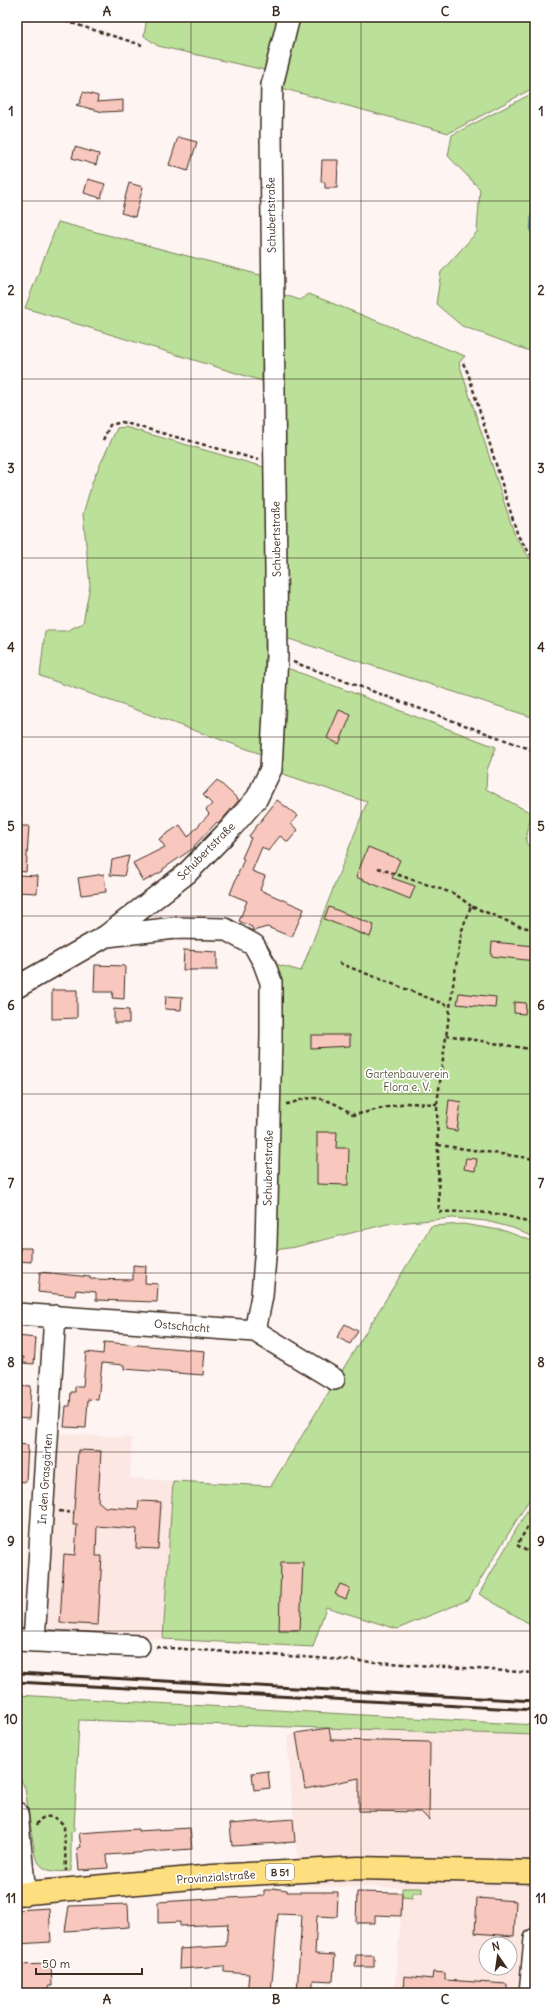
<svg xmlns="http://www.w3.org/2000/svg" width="552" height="2010" viewBox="0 0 552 2010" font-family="Delius,sans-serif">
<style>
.built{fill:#fce7e3;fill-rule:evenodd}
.green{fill:#bbe09a;stroke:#7b855c}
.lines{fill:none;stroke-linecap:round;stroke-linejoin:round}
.stream{stroke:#6b8d9a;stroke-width:4.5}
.building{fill:#f8c8bf;stroke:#3b2a1e}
.minor-casing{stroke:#3b2a1e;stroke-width:24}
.major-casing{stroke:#3b2a1e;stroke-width:25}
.path{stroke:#3b2a1e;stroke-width:2.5;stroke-dasharray:4 3;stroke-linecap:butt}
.minor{stroke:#fff;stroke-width:21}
.major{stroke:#fedf80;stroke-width:22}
.rail{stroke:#3b2a1e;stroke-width:3}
.grid{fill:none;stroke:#3b2a1e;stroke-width:1;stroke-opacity:0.55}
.labels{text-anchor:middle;stroke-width:3.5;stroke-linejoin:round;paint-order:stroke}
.shield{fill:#fff;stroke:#766a62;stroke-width:1}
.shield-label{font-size:10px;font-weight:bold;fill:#3b2a1e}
.street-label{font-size:11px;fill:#3b2a1e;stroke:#fff}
.park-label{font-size:11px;fill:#5b583d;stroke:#fff}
.neatline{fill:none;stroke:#3b2a1e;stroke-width:1.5}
.grid-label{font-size:13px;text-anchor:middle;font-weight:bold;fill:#3b2a1e}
</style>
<rect width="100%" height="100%" fill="#fef4f2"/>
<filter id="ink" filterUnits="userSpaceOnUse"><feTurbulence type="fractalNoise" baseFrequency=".025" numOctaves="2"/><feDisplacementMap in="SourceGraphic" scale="8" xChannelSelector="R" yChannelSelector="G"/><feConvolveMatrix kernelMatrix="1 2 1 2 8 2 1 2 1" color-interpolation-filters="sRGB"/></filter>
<g filter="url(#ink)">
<path class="built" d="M55,1433L132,1438L130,1478L173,1481L163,1639L54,1634L45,1627Z
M329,1728L535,1735V1993H393L397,1969L402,1888L312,1886L296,1852L287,1735ZM486,1944H510V1968H486Z"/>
<path class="green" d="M147,17H282L269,71L158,46L144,36Z
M297,17H535V87L449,133L281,88Z
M535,92V353L462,326L436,304L441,272L477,232L480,189L448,156L452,135Z
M58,222L264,276L262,381L25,308Z
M282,294L300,300L309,294L465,356L459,363L515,536L535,566V718L286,638Z
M125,427L267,468L264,755L40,676L45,631H66L83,623L90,585L83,514L93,480L117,428Z
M282,666L496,747L487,770L486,789L531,813L526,842L535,855V1238L513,1228L486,1221L453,1218L387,1224L295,1247L275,1250V964L301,971L367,802L277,772Z
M463,1224L505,1231L535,1242V1490L468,1600L397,1629L326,1607L313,1647L163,1639L173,1481L271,1486L431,1226Z
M535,1497V1627L479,1594Z
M17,1695L535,1725V1735L79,1720L74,1831L71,1832V1871C54,1872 42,1873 35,1856L25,1788L17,1772Z
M402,1888H422V1893H413L412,1898L402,1897Z"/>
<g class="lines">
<path class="stream" d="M535,187L532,228L535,242"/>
</g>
<path class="building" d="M83,92L98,96L97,102L123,100V111L103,112L76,105L80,103Z
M178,137L197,142L188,171L169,165Z
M75,147L99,154L96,165L72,158Z
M322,160H338L337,188H325V182H321Z
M88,179L105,184L101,198L84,193Z
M129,183L143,187L135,217L121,213Z
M339,710L351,715L339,744L327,738Z
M217,780L239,800L219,823L217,822L194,846L195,847L163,869V871L143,882L133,863L165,847L159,839L180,825L188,837L209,814L206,810L212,804L203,795Z
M277,800L298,816L291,824L298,830L288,842L280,836L268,851L262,847L252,871L265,876L260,890L304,909L292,937L267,927L253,931L252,927L239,921L247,901L230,894L244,859L242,858L251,838L249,836Z
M17,826H29L26,872L17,871Z
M368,847L400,860L392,878L415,886L410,899L356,877Z
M129,856L124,876L110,875L112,860Z
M104,874L106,892L81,895L78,878Z
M17,875L38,876L37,893L17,892Z
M329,907L374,925L370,937L324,919Z
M492,942L535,946V961L491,956Z
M184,950L217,952V970H183Z
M95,965L125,966L124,999L112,998L113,992H94Z
M52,990H77V1018L52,1019Z
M459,993L496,997L495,1008L457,1004Z
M166,996L182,997L181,1010L165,1009Z
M514,1002L526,1003L525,1014L514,1013Z
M114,1009L129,1010V1023H114Z
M311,1035H350V1046L311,1048Z
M449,1100L461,1102L457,1131L446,1129Z
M317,1132H337L336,1148H349L348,1185L317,1184Z
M466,1158L477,1159L475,1171L464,1169Z
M20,1248H31V1262L19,1261Z
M133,1265L146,1266L145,1283L158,1284L157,1302L96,1300V1292L76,1290L75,1296L38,1292L40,1272L90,1277V1279L133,1280Z
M345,1324L358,1331L350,1344L337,1337Z
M17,1336L36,1338L34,1364L23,1363L24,1357H17Z
M104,1342L205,1351L203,1375L124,1369V1365L102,1363L98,1400L88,1399L86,1428L64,1427L66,1406H70L71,1392H75V1386H83L86,1352L103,1354Z
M17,1385L31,1386L29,1419L17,1418Z
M17,1444L28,1445L26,1482L17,1481Z
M78,1450L101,1451L98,1501L105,1507L138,1509L139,1501L161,1502L158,1549L136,1548L137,1529L97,1526L96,1556H102L98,1625L60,1623L64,1554L75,1555L77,1525H73Z
M281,1562H303L300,1630H279Z
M340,1584L350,1588L346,1599L335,1594Z
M329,1728L331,1740L430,1742L429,1820L421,1812L359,1811V1778L305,1789L296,1733Z
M268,1771L270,1788L254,1790L252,1773Z
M293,1819L295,1842L232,1846L230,1824Z
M190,1828L192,1849L107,1855L108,1868L79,1870L77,1848L81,1847L79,1833L138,1829V1831Z
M272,1888L287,1890V1892H338L337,1917L317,1916L315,1954L335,1955L333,1981L313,1980V1993H297L302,1915L278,1914L271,1993H247L249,1974L224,1972V1966L179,1969L180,1949L226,1946L228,1924L180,1926V1922L158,1923V1902L264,1896V1890H272Z
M357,1892L402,1893L401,1916L375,1915V1923H356Z
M477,1898L516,1901L514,1936L475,1933Z
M128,1904L129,1927L65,1931L69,1906Z
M49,1908L51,1942L17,1944V1910Z
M356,1955H374V1967H355Z
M51,1964L52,1986H48V1993H17V1965Z
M433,1972L445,1973V1980L507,1984V1993H403L404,1976L432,1979Z"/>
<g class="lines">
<defs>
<path id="minor" d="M107,936L175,928L225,929L254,945L264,963L271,982V1036L266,1245L262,1296L255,1331
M17,987L106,936L187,873L231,828L257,798L271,769L277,656L271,132L272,85L289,17
M17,1314L255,1331L334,1379
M17,1640L139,1646
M34,1641L55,1316
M17,1813L25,1894
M530,1993L535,1939"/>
<path id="major" d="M17,1894L213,1876L358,1868L535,1872"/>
</defs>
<use href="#minor" class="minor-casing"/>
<use href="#major" class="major-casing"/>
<path class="path" d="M52,17L142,45
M463,363L468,373L518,536L535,561
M103,440L110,425L122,422L259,460
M293,662L535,751
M378,868L455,894L471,906
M535,930L519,926L471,906L462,930L454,978L437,1104L439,1212C473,1211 505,1211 535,1226
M339,963L449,1006
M446,1035L535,1050
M286,1104C292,1104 298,1100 304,1099C324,1095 338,1105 354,1115L405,1103L437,1104
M438,1145L535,1159
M59,1511L74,1513
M535,1515L517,1545L535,1556
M156,1647L535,1673
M36,1825C42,1812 58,1816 64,1826L66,1871"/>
<use href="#minor" class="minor"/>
<use href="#major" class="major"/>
<path class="rail" d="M17,1673L535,1701
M17,1682L535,1710"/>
</g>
</g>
<path class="grid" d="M191,17V1993M361,17V1993M17,201H535M17,379H535M17,558H535M17,737H535M17,916H535M17,1094H535M17,1273H535M17,1452H535M17,1631H535M17,1809H535"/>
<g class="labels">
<rect class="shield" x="266" y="1864" width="28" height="16" rx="3"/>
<g class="shield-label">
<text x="280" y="1876">B 51</text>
</g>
<g class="street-label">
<text transform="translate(271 215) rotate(-91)" y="4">Schubertstraße</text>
<text transform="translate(276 539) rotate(-91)" y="4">Schubertstraße</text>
<text transform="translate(206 851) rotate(-45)" y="4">Schubertstraße</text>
<text transform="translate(268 1168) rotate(-89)" y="4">Schubertstraße</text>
<text transform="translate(182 1326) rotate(5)" y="4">Ostschacht</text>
<text transform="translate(45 1479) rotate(-86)" y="4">In den Grasgärten</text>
<text transform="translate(216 1877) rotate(-4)" y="4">Provinzialstraße</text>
</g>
<g class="park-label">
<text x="407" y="1078">Gartenbauverein<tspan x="407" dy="13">Flora e. V.</tspan></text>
</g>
</g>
<rect width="552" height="2010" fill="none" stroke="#fff" stroke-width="44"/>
<g transform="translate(498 1956) rotate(347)"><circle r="19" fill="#ffffff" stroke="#b1aaa5"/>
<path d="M0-3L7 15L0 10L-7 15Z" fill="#3b2a1e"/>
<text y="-6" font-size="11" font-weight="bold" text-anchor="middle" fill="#3b2a1e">N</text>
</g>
<path d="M36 1968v6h106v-6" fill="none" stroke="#3b2a1e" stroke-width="2"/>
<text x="42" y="1968" font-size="12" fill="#3b2a1e" stroke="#ffffff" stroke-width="3" paint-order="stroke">50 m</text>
<rect x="22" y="22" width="508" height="1966" class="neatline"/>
<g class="grid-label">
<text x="107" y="16">A</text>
<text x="276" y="16">B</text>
<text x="445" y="16">C</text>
<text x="11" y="116">1</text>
<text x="541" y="116">1</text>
<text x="11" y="295">2</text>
<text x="541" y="295">2</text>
<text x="11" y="473">3</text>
<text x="541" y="473">3</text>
<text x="11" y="652">4</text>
<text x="541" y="652">4</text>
<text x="11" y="831">5</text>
<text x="541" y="831">5</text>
<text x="11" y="1010">6</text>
<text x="541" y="1010">6</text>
<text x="11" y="1188">7</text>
<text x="541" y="1188">7</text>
<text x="11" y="1367">8</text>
<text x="541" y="1367">8</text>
<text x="11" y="1546">9</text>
<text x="541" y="1546">9</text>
<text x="11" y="1724">10</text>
<text x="541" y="1724">10</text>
<text x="11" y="1903">11</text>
<text x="541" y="1903">11</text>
<text x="107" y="2004">A</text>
<text x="276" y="2004">B</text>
<text x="445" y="2004">C</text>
</g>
</svg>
